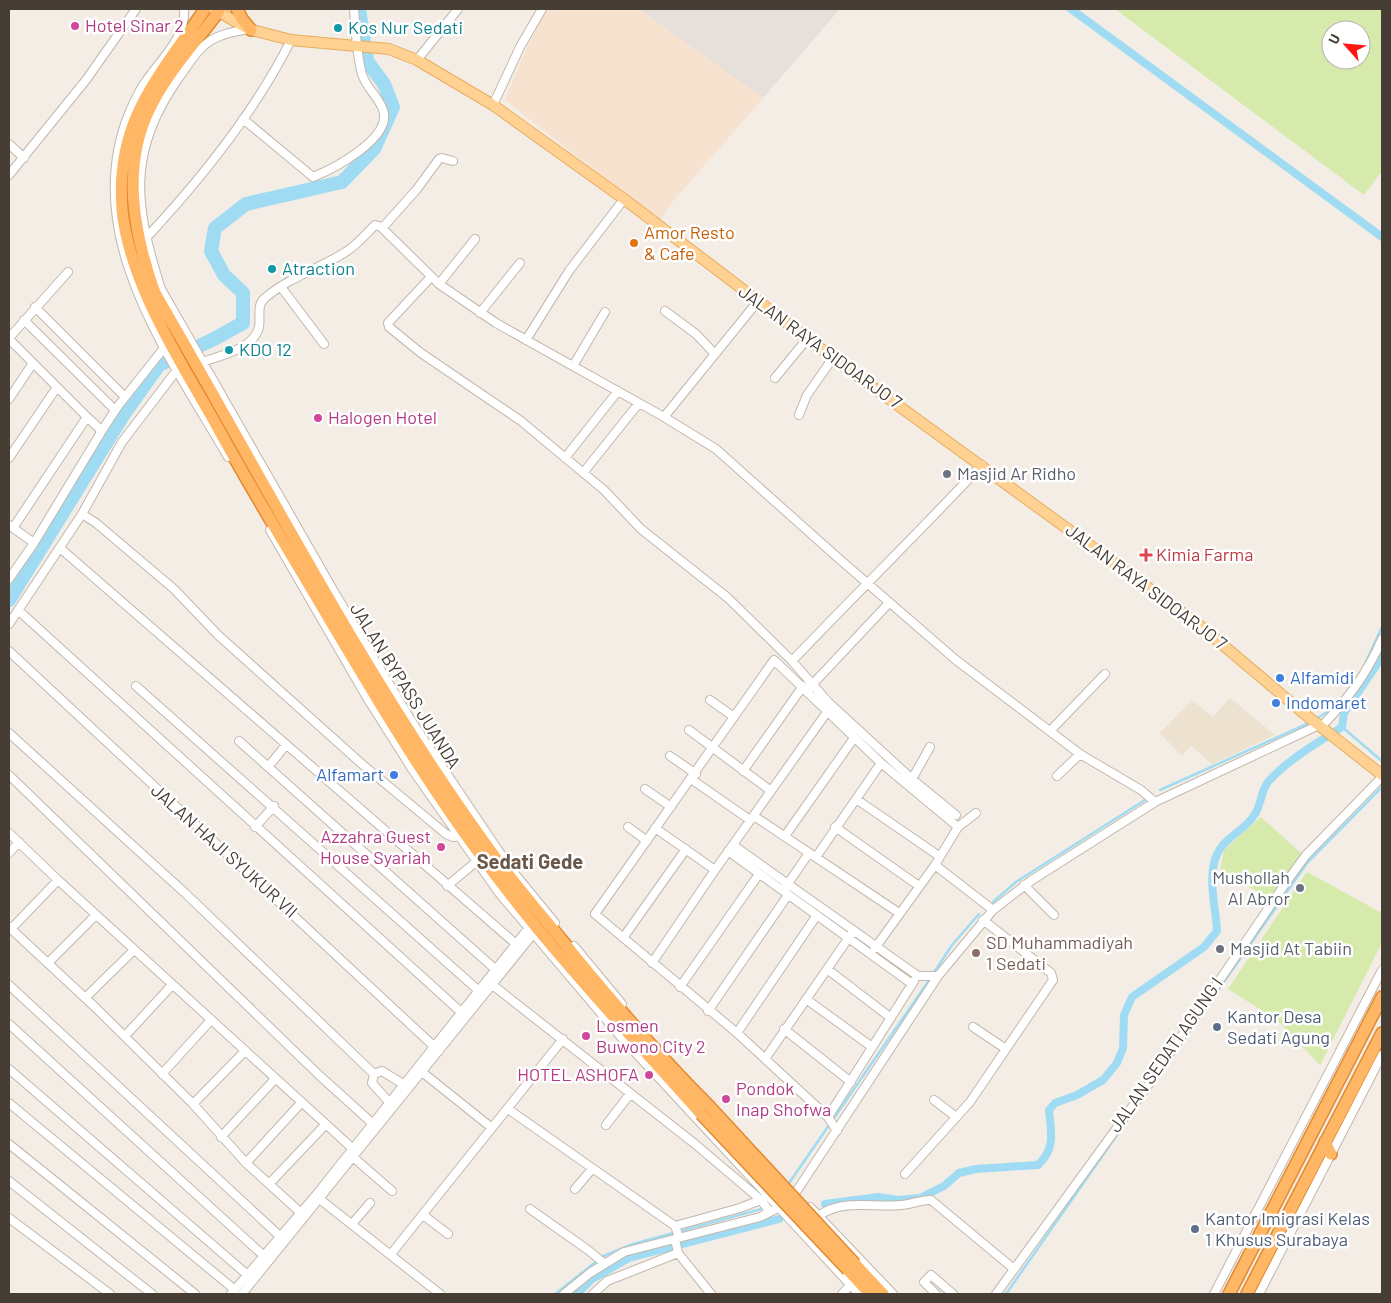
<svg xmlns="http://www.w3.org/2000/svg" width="1391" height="1303" viewBox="0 0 1391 1303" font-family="Barlow,sans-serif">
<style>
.commercial{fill:#f7e1cf}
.industrial{fill:#e6dfda}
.education{fill:#ede1cf}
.green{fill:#d6eaac;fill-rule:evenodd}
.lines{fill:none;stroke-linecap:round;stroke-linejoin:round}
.stream{stroke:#9fdcf3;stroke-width:2.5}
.canal{stroke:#9fdcf3;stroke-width:8}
.river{stroke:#9fdcf3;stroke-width:14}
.minor-casing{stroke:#c2b7ab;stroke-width:10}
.major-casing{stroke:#e8ac5e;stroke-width:12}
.highway-casing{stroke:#e4892f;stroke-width:14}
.minor{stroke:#fff;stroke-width:8}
.major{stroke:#ffd293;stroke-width:10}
.highway{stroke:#ffb765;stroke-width:11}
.highway-bridge-casing{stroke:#e4892f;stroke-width:14;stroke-linecap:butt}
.highway-bridge{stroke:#ffb765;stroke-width:11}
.hotel-dot{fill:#d1479c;stroke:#fff;stroke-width:2}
.culture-dot{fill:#0f9aa8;stroke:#fff;stroke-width:2}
.food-dot{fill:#e8710a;stroke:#fff;stroke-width:2}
.worship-dot{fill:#6b7280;stroke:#fff;stroke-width:2}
.health-dot{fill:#e0444e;stroke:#fff;stroke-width:2}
.shop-dot{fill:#3f7fe0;stroke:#fff;stroke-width:2}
.education-dot{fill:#8d6e63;stroke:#fff;stroke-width:2}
.service-dot{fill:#5c6f8a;stroke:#fff;stroke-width:2}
.labels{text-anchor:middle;stroke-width:5;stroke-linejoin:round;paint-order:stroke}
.hotel-label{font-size:18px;fill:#b23c85;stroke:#fff;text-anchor:start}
.culture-label{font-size:18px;fill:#0d838f;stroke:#fff;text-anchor:start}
.food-label{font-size:18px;fill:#c56008;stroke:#fff;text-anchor:start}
.street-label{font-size:18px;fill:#463d35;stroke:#fff}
.worship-label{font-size:18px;fill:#5b616d;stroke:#fff;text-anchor:start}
.health-label{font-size:18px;fill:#be3a42;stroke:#fff;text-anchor:start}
.shop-label{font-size:18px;fill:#366cbe;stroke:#fff;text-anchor:start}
.education-label{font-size:18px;fill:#785e54;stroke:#fff;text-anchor:start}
.service-label{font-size:18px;fill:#4e5e75;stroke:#fff;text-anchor:start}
.quarter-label{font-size:20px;font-weight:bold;fill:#6a594b;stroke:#fff}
</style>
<rect width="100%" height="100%" fill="#f3ede5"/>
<path class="commercial" d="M547,9H639L763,98L669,206L660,222L505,100L522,58Z"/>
<path class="industrial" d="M639,9H840L763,98Z"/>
<path class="education" d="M1230,698L1275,735L1212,764L1191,746L1182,756L1160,733L1192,700L1213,717Z"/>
<path class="green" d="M1115,9H1382V171L1364,195ZM1331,30H1361V60H1331Z
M1261,817L1302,854L1269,898L1220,871L1224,850Z
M1307,872L1382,913V943L1320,1065L1277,1020L1228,989Z"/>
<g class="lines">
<path class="stream" d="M1364,666L1382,627
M1316,719L1335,707
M1342,727L1382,761
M1160,790L1309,723
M993,902L1016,882L1145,800
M933,974L952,945L979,914
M787,1186L930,979
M601,1257L633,1244L765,1208
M555,1294L597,1261
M1006,1294L1307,863L1382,787"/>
<path class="canal" d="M1071,9L1382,237
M825,1204L878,1197L898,1200L920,1198L944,1186L959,1173L976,1169L1038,1165C1056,1148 1051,1133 1049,1110L1055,1103L1077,1095L1103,1080L1117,1063L1123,1048L1124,1015L1132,997L1204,947L1217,931C1216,909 1209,885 1214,863C1220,837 1243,834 1255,814C1261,805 1261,791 1268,782C1288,759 1318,743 1342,727L1344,713L1382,657
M577,1294L592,1279L629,1258L779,1219"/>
<path class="river" d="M9,600L124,414L159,365L214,339L243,323V293L224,275L211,251L215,228L246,204L342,182L374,149L393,107L384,84L367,61L359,9"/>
<defs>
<path id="minor" d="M184,9C186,38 161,59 146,81C139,90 135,100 130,111C78,234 169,355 228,457
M248,29C205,36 202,45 178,79C126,153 135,207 161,289L333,590L412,722L510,868L555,923
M417,60L458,9
M493,105L520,47L542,9
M243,119L313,177C333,169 393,138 383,110C379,97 366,88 362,74C356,53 356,30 354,9
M9,144L24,158
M9,175L86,80L136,9
M381,227L439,284L496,323L664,417L716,449L837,557L956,660L1080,754L1141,790L1155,802
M147,237C202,178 255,112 291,40
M431,277L388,323L389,327L421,353L521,421L604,490L641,529L728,598L792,661L828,702L912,779L930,747
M439,284L475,239
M281,287L324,344
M35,307L125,397
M665,311L696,334L714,353
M480,313L520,263
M24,320L115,410
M9,338L68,272
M9,339L87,417L13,528
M526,340L569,271L624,199
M203,362C221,355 254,349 259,327C261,317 256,305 265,298C288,278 318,269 344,253C356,246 366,234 375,225L381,227L385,225L417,189L439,159L442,158L453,161
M573,366L605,312
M775,378L807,339
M9,399L33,363
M799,415L807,395L833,358
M664,417L758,301
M101,432L118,406L164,348
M9,458L57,387
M565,458L618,391
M583,473L639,403
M82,514L96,523L174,589L218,635L363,765L446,834L453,837L459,836
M9,525L34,543
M270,530L366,696L414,772L499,893L621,1037L859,1294
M60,548L516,944
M9,579L34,543L100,434V429L87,417
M18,610L462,1013
M9,624L82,514L122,442L177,370
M9,651L439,1051
M792,661C855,595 920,531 982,465
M136,686L479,991
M810,687L889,603
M710,700L734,717
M1321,727C1347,700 1367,674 1382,639
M689,730L771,791
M1050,731L1105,674
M9,733L185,893L374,1074
M239,741L495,969
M670,756L696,774
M268,767L286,745
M743,771L803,686
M9,775L320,1076L372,1123
M1057,776L1080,754
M691,779L750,820
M912,779L956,815
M645,789L671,807
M856,799L939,856
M754,816L899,913
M255,827L274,806
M628,827L647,841
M835,827L919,886
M655,828L715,870
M9,833L58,880L352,1148
M785,836L854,738
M733,845L918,976H938
M728,851L912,984
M9,853L19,842
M816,857L881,763
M935,865L993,910
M1024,885L1054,915
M447,886L476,862
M785,888L809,853
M9,927L96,1008L193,1104L246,1163L301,1213
M11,929L58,880
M623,938L686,849
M574,946L622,1004
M875,948L935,865L958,827L976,813
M48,963L96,915
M652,963L715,870L827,712
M827,969L891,1018
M490,983L695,1144L761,1200L770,1212
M9,985L284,1240
M680,987L759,874
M85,998L134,950
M806,999L872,1047
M708,1011L788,895
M9,1024L264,1256
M973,1027L1006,1049
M784,1029L851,1082
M737,1033L817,915
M125,1036L172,985
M765,1059L852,933
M9,1069L251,1278
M422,1072L492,1128
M162,1074L211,1020
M934,1100L956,1117
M389,1102L372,1083L374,1074L382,1071L403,1084
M9,1103L235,1290
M193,1104L245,1051
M508,1109L675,1226L679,1237
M828,1117L914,981
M606,1125L630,1094
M837,1131L828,1117L737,1033L595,914L774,660L881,763L958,827
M221,1137L275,1079
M9,1144L195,1294
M353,1157L392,1191
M246,1163L301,1103
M905,1174L970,1102L1053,980L1051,973L983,920
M9,1181L152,1294
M270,1183L326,1124
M575,1189L592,1169
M317,1197L440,1294
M810,1207L893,1294
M530,1209L588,1250L605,1264
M423,1215L448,1234
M818,1216C844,1198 872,1208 901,1205C910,1205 923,1199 931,1200L1014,1269
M9,1218L110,1294
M352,1224L370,1203
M675,1226L740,1208L763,1199
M675,1239L678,1253L711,1294
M391,1254L563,1039
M231,1294L316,1195L531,925
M242,1294L533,934
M564,1294L590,1273L624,1252L760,1217L778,1208L796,1192L938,976L993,910L1032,880L1155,802L1319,725
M593,1294L607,1281L678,1253
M842,1294L850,1285
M936,1294L924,1282L931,1275L953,1294
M996,1294L1151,1081L1287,881L1306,855L1382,777
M1214,1294L1382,970
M1259,1294L1382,1055"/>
<path id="major" d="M214,9L248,29L291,40L389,49L417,60L493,105L624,199L833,358L1198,624L1307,716L1382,775"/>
<path id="highway" d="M205,9C159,77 115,120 122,209C129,285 183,365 219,430C253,492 289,551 325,612C375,696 425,781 484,860C550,950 627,1031 701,1114
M237,9L242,19L251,30
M219,11C196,42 167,73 150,108C121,167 134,234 155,293C264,480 363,675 490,850C512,881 537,910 561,939C608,997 656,1053 709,1106
M1325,1142L1331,1154
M855,1264L883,1294
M848,1270L870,1294
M1229,1294L1382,997
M1247,1294L1382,1033"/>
</defs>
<use href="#minor" class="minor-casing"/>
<use href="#major" class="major-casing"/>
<use href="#highway" class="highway-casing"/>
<use href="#minor" class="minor"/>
<use href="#major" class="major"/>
<use href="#highway" class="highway"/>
<defs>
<path id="highway-bridge" d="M709,1106L855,1264
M701,1114L848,1270"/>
</defs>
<use href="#highway-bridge" class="highway-bridge-casing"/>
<use href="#highway-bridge" class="highway-bridge"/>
</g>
<g class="hotel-dot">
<circle cx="75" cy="26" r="5"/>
<circle cx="318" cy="418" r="5"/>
<circle cx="441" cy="847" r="5"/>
<circle cx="586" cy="1036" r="5"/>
<circle cx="649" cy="1075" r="5"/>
<circle cx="726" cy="1099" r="5"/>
</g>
<g class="culture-dot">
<circle cx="338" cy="28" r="5"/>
<circle cx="272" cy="269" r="5"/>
<circle cx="229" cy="350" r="5"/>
</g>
<circle class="food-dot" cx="634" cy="243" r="5"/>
<g class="worship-dot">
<circle cx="947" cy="474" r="5"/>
<circle cx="1300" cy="888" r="5"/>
<circle cx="1220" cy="949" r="5"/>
</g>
<path class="health-dot" d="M1143.5 547.5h5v5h5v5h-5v5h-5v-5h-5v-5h5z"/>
<g class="shop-dot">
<circle cx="1280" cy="678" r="5"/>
<circle cx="1276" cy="703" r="5"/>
<circle cx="394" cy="775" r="5"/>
</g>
<circle class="education-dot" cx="976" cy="953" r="5"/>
<g class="service-dot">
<circle cx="1217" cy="1027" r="5"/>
<circle cx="1195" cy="1229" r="5"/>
</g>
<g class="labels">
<g class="hotel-label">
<text x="85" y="32">Hotel Sinar 2</text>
<text x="328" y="424">Halogen Hotel</text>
<text x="431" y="843" text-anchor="end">Azzahra Guest<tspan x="431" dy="21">House Syariah</tspan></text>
<text x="596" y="1032">Losmen<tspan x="596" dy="21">Buwono City 2</tspan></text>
<text x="639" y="1081" text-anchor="end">HOTEL ASHOFA</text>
<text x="736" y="1095">Pondok<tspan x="736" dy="21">Inap Shofwa</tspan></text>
</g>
<g class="culture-label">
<text x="348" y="34">Kos Nur Sedati</text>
<text x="282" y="275">Atraction</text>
<text x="239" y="356">KDO 12</text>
</g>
<g class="food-label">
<text x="644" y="239">Amor Resto<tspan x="644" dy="21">&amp; Cafe</tspan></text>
</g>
<g class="street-label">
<text transform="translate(820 347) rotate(36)" y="6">JALAN RAYA SIDOARJO 7</text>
<text transform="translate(1146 587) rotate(37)" y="6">JALAN RAYA SIDOARJO 7</text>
<text transform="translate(405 686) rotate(58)" y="6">JALAN BYPASS JUANDA</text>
<text transform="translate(224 851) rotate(42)" y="6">JALAN HAJI SYUKUR VII</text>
<text transform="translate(1166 1055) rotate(-55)" y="6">JALAN SEDATI AGUNG I</text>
</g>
<g class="worship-label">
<text x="957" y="480">Masjid Ar Ridho</text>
<text x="1290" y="884" text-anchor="end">Mushollah<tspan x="1290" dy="21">Al Abror</tspan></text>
<text x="1230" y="955">Masjid At Tabiin</text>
</g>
<g class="health-label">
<text x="1156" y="561">Kimia Farma</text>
</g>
<g class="shop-label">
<text x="1290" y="684">Alfamidi</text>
<text x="1286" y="709">Indomaret</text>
<text x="384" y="781" text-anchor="end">Alfamart</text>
</g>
<g class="education-label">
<text x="986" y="949">SD Muhammadiyah<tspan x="986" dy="21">1 Sedati</tspan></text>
</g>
<g class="service-label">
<text x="1227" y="1023">Kantor Desa<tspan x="1227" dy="21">Sedati Agung</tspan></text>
<text x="1205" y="1225">Kantor Imigrasi Kelas<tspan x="1205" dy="21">1 Khusus Surabaya</tspan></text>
</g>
<g class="quarter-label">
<text x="530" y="869">Sedati Gede</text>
</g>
</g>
<rect width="1391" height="1303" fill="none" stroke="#463d35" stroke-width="20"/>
<g transform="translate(1346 45) rotate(297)"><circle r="24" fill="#ffffff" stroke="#b5b1ae"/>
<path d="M0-4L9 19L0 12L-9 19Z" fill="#ff1511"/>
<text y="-8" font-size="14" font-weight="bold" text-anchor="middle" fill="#463d35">U</text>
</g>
</svg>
